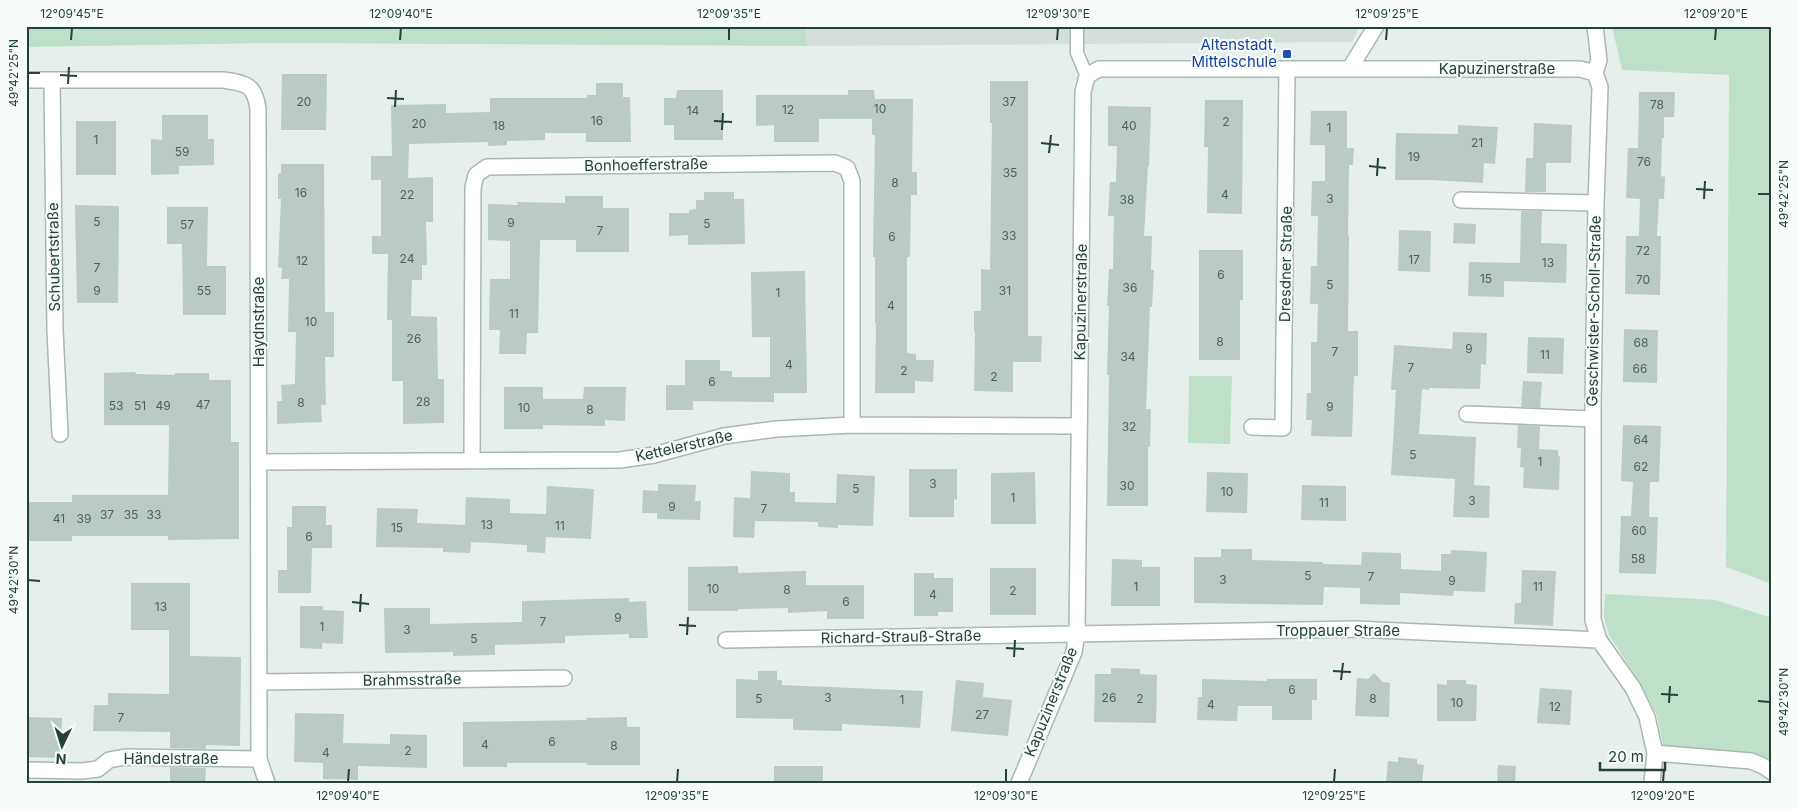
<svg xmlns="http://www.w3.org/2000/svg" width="1798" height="809" viewBox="0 0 1798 809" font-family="Inter,sans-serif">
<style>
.built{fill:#d4dfda}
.green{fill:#bfe0c8}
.building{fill:#bbcac4}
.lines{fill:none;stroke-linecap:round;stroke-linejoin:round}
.lane-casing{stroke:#a8b8b2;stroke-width:15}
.street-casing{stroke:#a8b8b2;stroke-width:18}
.lane{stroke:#fff;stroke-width:12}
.street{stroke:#fff;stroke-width:15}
.ticks{fill:none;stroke:#24423a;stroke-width:2}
.transit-dot{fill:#1a4fb4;stroke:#f7fbf9;stroke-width:2}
.labels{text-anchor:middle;stroke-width:4;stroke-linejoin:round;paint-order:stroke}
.number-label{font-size:12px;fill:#4a645c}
.transit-label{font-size:15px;fill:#164399;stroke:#f7fbf9;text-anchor:end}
.street-label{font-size:15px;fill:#24423a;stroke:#f7fbf9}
.neatline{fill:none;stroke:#24423a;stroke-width:2}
.ticks-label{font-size:12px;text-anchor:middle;fill:#24423a}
</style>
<rect width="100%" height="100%" fill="#e6efeb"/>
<path class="built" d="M806,26H1360L1352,42L807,46Z"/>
<path class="green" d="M26,26H806L807,46L275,43L26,47Z
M1612,26H1772V584L1726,567L1729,75L1622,70Z
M1189,376H1232L1230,444L1188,443Z
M1605,594L1716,600L1772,618V759L1747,754L1664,748L1656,713L1639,681L1609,635L1604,617Z"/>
<path class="building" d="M282,74H327L326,130H281Z
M990,81H1028V336H1042L1041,362H1013V392L974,391L975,332H974V311H981V269L990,270L992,123H990Z
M596,83H623V97H630L631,142H586V133H545V140L507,141V145L488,146V142L409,144L408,178L433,177V222H426L427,265H422V280H412L411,316L437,317L438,379H444V423L403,424V381H392V320H387L388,254H372V236H381V180H371V156H392L391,105L446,104V113L490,112V98H587V95H596Z
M677,90H723V140H674V125H664V98H676Z
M848,90H874L875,99H913L912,172H917V195H911L910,257H907V353L916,354V360H934L933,382L915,381V393H875L876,323H875V257H873L875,135H872V119H819V142H774V125L756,126V95H848Z
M1639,92H1675L1674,117H1664V138H1662L1661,176L1665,177L1664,199H1659L1657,236H1661L1660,295L1625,294L1626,236H1639L1640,199L1626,198L1628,148H1638Z
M1205,100H1243L1242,214L1207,213L1208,147H1204Z
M1108,106L1151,107L1149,166H1148L1144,236H1152L1151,270H1154L1152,307H1150L1146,409H1151L1150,447H1148V506H1107L1109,375H1107L1109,306H1107L1109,269H1113L1114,216H1108L1110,182H1116L1117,146H1108Z
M1311,111H1347V148H1354L1353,165H1349L1348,236H1349L1348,331H1358V376H1354L1352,437L1311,436L1312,420H1306L1307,393H1311V342H1317L1318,304H1310L1311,266H1317L1318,216H1311L1312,181H1325V145H1310Z
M162,115H208V139H214V165L179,166V174L151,175V139L162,140Z
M76,121H116V175H76Z
M1534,123L1572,125L1571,163H1546V192H1525L1526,158H1533Z
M1458,125L1498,127L1495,164L1484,163L1483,183L1432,180H1395L1396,133L1458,134Z
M281,164H324L325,312H334V357H325L326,405H321L322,422L277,424V401H282L281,385L295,384L296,332H288L289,279H281L282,268L278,267L281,199H278V174L281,173Z
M704,192H734V199H744L745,244L688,245V235L669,236V213H689V210L696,209V200H704Z
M565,196H603V208H629V252H576V240H540L538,333H527L526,354H499L500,330H489L490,279H510V241L488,240V204L518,205L517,202L565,203Z
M75,205L119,206L118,303H77Z
M167,207H208L207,266H226V315H183L182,244H167Z
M1521,211H1542L1541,243L1567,244L1566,283L1504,281V297L1468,296L1469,262L1520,263Z
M1454,223L1476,224L1475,244L1453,243Z
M1399,230L1431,231L1430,272L1398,271Z
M1199,250H1243V300H1240V360H1199Z
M805,271L807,393H774V402L693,401V410H666V385H685V360H720V371H732V377H770V337H752L751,272Z
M1624,329L1658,330L1657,383L1623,382Z
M1453,332L1487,333L1486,365L1481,364L1480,389L1429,388V390L1422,389L1419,434L1476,437L1474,485L1490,486L1489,518L1453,517L1455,479L1391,475L1396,390H1391L1394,345L1452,349Z
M1528,337L1564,338L1563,374L1527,373Z
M135,372L136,374L175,375V373H209V380H231V442H239V539L168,540V536H72V541H26V502H72V495H168L169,425H104V373Z
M1523,381L1542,382L1540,408L1521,407Z
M504,387H543V399H583L584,387H626L625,421L605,420V426L543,425V429H504Z
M1518,425L1540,426L1539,449L1558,450V456H1560L1559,490L1523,488L1524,468L1520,467L1521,448H1517Z
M1623,425L1661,426L1659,482H1650L1649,517H1658L1656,574L1619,573L1621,516H1631L1633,482L1621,481Z
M909,469H957V500L954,499V517H909Z
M751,471L790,473V492H795V502L836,503L837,474L875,476L873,526L838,525V528L818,527V522L755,521L754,538L733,537L734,497L750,498Z
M1035,472L1036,524H991V473Z
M1207,472L1248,473L1247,513L1206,512Z
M658,484L696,485L695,501H701L700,520L657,519V513H642L643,490L658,491Z
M1302,485L1346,486V521L1301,520Z
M547,486L594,489L591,539L546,537L545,553L527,552V545L471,542L470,553L443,552V548L376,547L377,508L418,509L417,523L465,525L466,497L510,499V513L546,514Z
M292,506H326V525H332V548H312L311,593H278V570H287V527H292Z
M1221,549H1252V560L1323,562V564L1361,565L1362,552L1401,553V569L1441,571V554H1451V550L1487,552L1485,592L1454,591L1453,596L1400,593V605L1360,604V588L1324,587L1323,605L1194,603V557H1221Z
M1112,559L1142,560V567H1160V606H1111Z
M738,566V573L806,571V585H864V619H827V611L788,613V608L738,609V611H688V567Z
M990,568H1036V615H990Z
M1522,570L1556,571L1553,626L1514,624L1515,603H1521Z
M914,573H934V578H953V612H938V616H914Z
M131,583H190V656L241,657L240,746L206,745V749L170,748V732L93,731L94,705H108V693L169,694V630H131Z
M629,598V602L646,601L648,638H629V634L565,636V643L495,645V655L453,656V652L385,653L384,608H430V624L522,622V601Z
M300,606H323V610L344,611L343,644L322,643V649L300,648Z
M1111,668L1140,669V674L1157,675L1156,723L1094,722L1095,674H1111Z
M758,671H777V680H782V685L923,691L920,728L842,724V731L793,730V719L736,718V679L758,680Z
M1374,673L1383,682L1390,683L1389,717L1355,716L1357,678L1368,679Z
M1202,679L1267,681V679H1317V700H1312V720H1272V706H1238L1237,721L1197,720L1198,697H1202Z
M956,680L984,683L983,697L1012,700L1008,736L951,731Z
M1447,680H1466V684L1477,685L1476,721H1437V684L1447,685Z
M1540,688L1572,690L1570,725L1537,723Z
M295,713L344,714L343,743L390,744V734L427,735V768L358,766V780L323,779V763L294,762Z
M26,717L62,718L61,758L26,757Z
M627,717V727H640V765H587V763H507V767H463V722L587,720L586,718Z
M1398,757L1417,759V764L1424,765L1422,783H1386L1388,761L1398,762Z
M1498,765L1516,766L1515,783H1497Z
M774,766H823V783H774Z
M170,767L206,768L205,783H170Z"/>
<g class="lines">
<defs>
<path id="lane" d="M1077,26V53L1087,76"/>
<path id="street" d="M1350,68L1376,26
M1595,73L1600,87L1596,203L1593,407V620L1599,640L1633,688L1647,717L1655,753L1652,783
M26,80H223C246,83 255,85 258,109L259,759L267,783
M52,80L55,330L60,434
M1461,200L1596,203
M1467,414L1593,419
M1252,427L1283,428L1287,69
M472,461L473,188L476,175L487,167L835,163L847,168L852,181V425
M259,462L620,460L654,455L724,436L776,429L852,425L1079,426
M726,640L1355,629L1599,640
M259,682L564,678
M1655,753L1751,761L1763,766L1772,772
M26,770L82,771L98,769L109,760L125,757L259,759
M1019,783L1074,652L1077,633L1083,92L1087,76L1099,69H1580L1595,73L1599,60L1595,26"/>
</defs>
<use href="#lane" class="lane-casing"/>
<use href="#street" class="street-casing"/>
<use href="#lane" class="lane"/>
<use href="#street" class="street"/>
</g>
<path class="ticks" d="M71,40L72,28M400,40L401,28M729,40V28M1057,40L1058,28M1386,40L1387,28M1715,40L1716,28M28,73H40M60,75L77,76M68,84L69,67M387,98L404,99M395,107L396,90M714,121L732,122M722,130L723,113M1041,143L1059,145M1049,153L1051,135M1369,166L1386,168M1377,176L1378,158M1696,189L1713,190M1758,194H1770M1704,199L1705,181M28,580L40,581M352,602L369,604M360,612L361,594M679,625L696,626M687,635L688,617M1006,648L1024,649M1014,657L1015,640M1333,671L1351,672M1341,680L1343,663M1661,694L1678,695M1758,701L1770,702M1669,703L1670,686M348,782L349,769M677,782L678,769M1006,782V769M1334,782L1335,769M1663,782L1664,769"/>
<rect class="transit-dot" x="1282" y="49" width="10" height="10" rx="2.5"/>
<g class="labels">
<g class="number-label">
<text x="304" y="106">20</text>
<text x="1009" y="106">37</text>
<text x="1657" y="109">78</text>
<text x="880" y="113">10</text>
<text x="788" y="114">12</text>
<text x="693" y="115">14</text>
<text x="597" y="125">16</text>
<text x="1226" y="126">2</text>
<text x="419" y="128">20</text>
<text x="499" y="130">18</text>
<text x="1129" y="130">40</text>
<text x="1329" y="132">1</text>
<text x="96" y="144">1</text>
<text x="1477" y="147">21</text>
<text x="182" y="156">59</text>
<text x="1414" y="161">19</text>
<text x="1644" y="166">76</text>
<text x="1010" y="177">35</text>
<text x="895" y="187">8</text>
<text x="301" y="197">16</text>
<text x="407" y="199">22</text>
<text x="1225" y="199">4</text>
<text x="1330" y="203">3</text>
<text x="1127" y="204">38</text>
<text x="97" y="226">5</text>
<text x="511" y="227">9</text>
<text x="707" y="228">5</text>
<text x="187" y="229">57</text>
<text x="600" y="235">7</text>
<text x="1009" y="240">33</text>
<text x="892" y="241">6</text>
<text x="1643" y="255">72</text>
<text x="407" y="263">24</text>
<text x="1414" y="264">17</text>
<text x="302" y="265">12</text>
<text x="1548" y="267">13</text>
<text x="97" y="272">7</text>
<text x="1221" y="279">6</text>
<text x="1486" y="283">15</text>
<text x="1643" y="284">70</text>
<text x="1330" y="289">5</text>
<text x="1130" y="292">36</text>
<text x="97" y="295">9</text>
<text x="204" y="295">55</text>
<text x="1005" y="295">31</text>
<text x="778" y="297">1</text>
<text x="891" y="310">4</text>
<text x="514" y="318">11</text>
<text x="311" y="326">10</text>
<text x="414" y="343">26</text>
<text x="1220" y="346">8</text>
<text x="1641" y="347">68</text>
<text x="1469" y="353">9</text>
<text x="1335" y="356">7</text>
<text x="1545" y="359">11</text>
<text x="1128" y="361">34</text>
<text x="789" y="369">4</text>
<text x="1411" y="372">7</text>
<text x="1640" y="373">66</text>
<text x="904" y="375">2</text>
<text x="994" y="381">2</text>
<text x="712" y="386">6</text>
<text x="423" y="406">28</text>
<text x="301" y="407">8</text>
<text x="203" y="409">47</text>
<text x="116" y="410">53</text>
<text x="140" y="410">51</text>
<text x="163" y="410">49</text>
<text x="1330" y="411">9</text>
<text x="524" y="412">10</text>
<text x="590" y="414">8</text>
<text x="1129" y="431">32</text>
<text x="1641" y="444">64</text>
<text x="1413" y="459">5</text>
<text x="1540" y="466">1</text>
<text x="1641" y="471">62</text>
<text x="933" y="488">3</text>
<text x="1127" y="490">30</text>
<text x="856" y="493">5</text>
<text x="1227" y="496">10</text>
<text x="1013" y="502">1</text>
<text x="1472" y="505">3</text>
<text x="1324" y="507">11</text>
<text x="672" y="511">9</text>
<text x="764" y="513">7</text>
<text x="107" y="519">37</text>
<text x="131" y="519">35</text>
<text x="154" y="519">33</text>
<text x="59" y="523">41</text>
<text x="84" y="523">39</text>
<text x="487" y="529">13</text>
<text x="560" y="530">11</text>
<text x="397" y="532">15</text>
<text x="1639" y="535">60</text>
<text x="309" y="541">6</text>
<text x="1638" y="563">58</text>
<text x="1308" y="580">5</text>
<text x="1371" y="581">7</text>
<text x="1223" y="584">3</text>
<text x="1452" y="585">9</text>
<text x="1136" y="591">1</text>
<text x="1538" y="591">11</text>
<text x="713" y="593">10</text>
<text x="787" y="594">8</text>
<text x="1013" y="595">2</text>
<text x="933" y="599">4</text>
<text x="846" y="606">6</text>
<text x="161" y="611">13</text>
<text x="618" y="622">9</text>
<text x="543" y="626">7</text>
<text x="322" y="631">1</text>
<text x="407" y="634">3</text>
<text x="474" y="643">5</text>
<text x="1292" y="694">6</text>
<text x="828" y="702">3</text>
<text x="1109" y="702">26</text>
<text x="759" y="703">5</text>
<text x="1140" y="703">2</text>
<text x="1373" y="703">8</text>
<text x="902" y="704">1</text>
<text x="1457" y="707">10</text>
<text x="1211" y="709">4</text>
<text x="1555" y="711">12</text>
<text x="982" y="719">27</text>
<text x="121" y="722">7</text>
<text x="552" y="746">6</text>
<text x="485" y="749">4</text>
<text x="614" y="750">8</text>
<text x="408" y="755">2</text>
<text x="326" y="757">4</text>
</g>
<g class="transit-label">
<text x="1277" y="50">Altenstadt,<tspan x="1277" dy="17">Mittelschule</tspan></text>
</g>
<g class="street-label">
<text x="1497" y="74">Kapuzinerstraße</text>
<text transform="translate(646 165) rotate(-1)" y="5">Bonhoefferstraße</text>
<text transform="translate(54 257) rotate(-91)" y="5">Schubertstraße</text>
<text transform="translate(1286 264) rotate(-89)" y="5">Dresdner Straße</text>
<text transform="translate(1081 302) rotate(-89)" y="5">Kapuzinerstraße</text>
<text transform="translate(1594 311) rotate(-89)" y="5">Geschwister-Scholl-Straße</text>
<text transform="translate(259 322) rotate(-90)" y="5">Haydnstraße</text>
<text transform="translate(684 446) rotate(-13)" y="5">Kettelerstraße</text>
<text x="1338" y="636">Troppauer Straße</text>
<text transform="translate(901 637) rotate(-1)" y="5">Richard-Strauß-Straße</text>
<text transform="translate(412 680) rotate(-1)" y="5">Brahmsstraße</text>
<text transform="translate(1051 702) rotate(-68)" y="5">Kapuzinerstraße</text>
<text x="171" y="764">Händelstraße</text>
</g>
</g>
<rect width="1798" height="809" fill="none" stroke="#f7fbf9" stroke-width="55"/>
<g transform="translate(62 746) rotate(184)" stroke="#f7fbf9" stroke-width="4" paint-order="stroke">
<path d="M0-4L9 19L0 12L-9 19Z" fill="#24423a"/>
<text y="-8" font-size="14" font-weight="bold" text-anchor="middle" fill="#24423a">N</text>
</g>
<path d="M1600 762v8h65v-8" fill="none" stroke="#24423a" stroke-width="2.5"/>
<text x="1608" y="762" font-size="15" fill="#24423a" stroke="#f7fbf9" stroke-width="4" paint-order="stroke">20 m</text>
<rect x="28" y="28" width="1742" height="754" class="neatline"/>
<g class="ticks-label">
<text x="72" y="18">12°09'45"E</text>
<text x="401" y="18">12°09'40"E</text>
<text x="729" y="18">12°09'35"E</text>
<text x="1058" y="18">12°09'30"E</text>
<text x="1387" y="18">12°09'25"E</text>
<text x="1716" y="18">12°09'20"E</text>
<text transform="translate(14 73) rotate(-90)" y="4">49°42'25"N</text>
<text transform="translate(1784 194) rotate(-90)" y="4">49°42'25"N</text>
<text transform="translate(14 580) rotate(-90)" y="4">49°42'30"N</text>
<text transform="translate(1784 702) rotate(-90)" y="4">49°42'30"N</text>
<text x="348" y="800">12°09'40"E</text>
<text x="677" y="800">12°09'35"E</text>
<text x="1006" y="800">12°09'30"E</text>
<text x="1334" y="800">12°09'25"E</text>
<text x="1663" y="800">12°09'20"E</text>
</g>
</svg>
